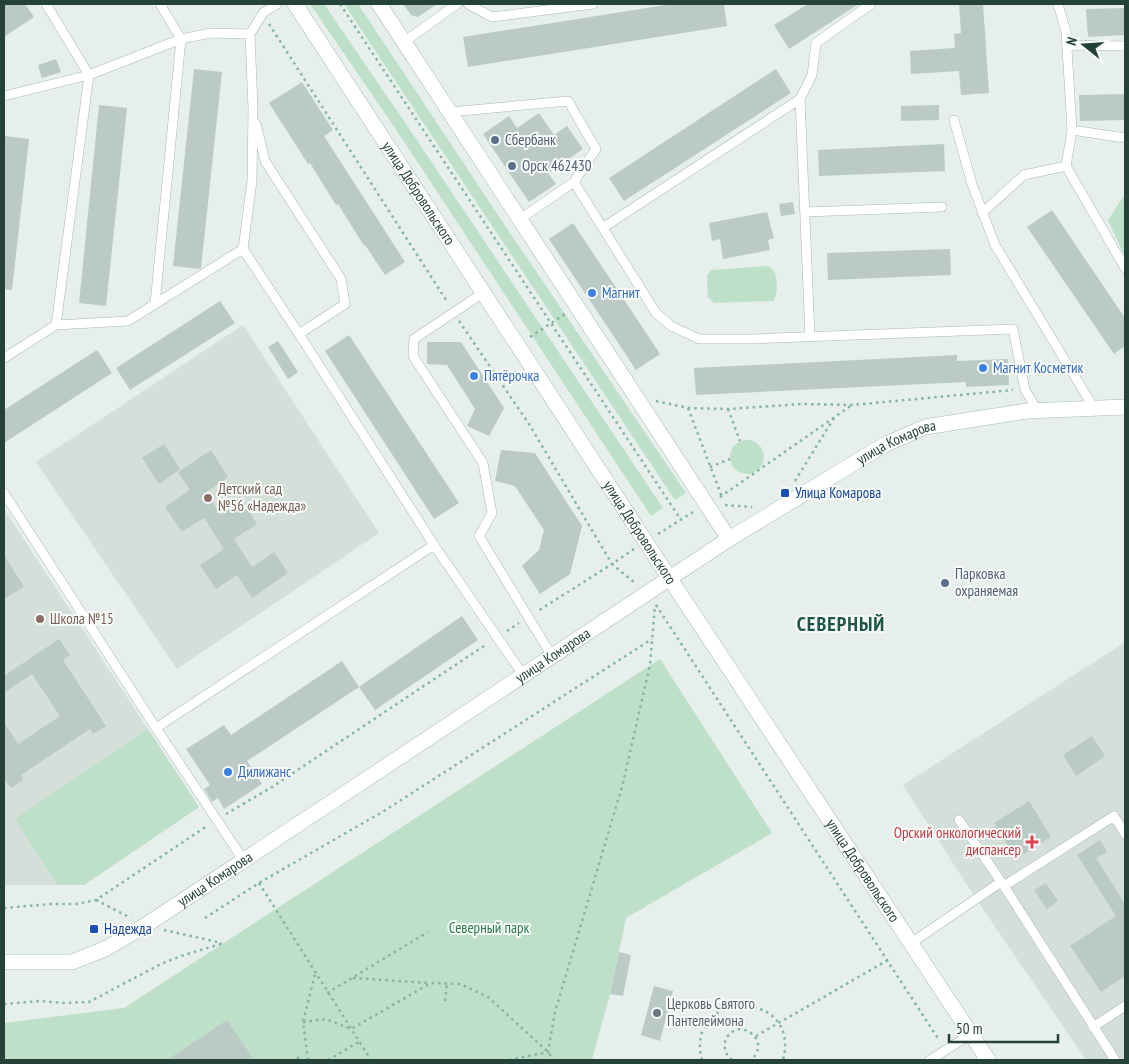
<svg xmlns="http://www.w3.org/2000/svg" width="1129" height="1064" viewBox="0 0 1129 1064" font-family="'PT Sans Narrow',sans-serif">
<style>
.built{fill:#d4dfda}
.green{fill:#bfe0c8}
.building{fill:#bbcac4}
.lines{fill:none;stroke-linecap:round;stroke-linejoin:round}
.lane-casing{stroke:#a8b8b2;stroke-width:10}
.street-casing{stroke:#a8b8b2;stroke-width:16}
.secondary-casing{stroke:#a4bbb3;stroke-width:16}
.path{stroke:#86b3a5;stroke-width:2.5;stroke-dasharray:2.5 4;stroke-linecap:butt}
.lane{stroke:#fff;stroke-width:9}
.street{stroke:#fff;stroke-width:15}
.secondary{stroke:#fff;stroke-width:15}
.service-dot{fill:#5c6f8a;stroke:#f7fbf9;stroke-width:2}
.shop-dot{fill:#3f7fe0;stroke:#f7fbf9;stroke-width:2}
.transit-dot{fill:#1a4fb4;stroke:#f7fbf9;stroke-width:2}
.education-dot{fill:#8d6e63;stroke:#f7fbf9;stroke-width:2}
.health-dot{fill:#e0444e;stroke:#f7fbf9;stroke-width:2}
.worship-dot{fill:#6b7280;stroke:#f7fbf9;stroke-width:2}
.labels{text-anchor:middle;stroke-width:4;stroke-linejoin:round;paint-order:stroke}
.service-label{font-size:15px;fill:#4e5e75;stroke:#f7fbf9;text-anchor:start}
.street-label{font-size:15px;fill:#24423a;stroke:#f7fbf9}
.shop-label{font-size:15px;fill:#366cbe;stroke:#f7fbf9;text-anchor:start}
.education-label{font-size:15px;fill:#785e54;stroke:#f7fbf9;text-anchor:start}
.transit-label{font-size:15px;fill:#164399;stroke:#f7fbf9;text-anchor:start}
.health-label{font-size:15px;fill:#be3a42;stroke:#f7fbf9;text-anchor:end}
.park-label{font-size:15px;fill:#2d7a4b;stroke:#f7fbf9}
.worship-label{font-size:15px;fill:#5b616d;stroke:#f7fbf9;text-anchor:start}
.district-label{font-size:20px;font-weight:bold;letter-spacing:1px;fill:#1f5548;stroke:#f7fbf9}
</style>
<rect width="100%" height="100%" fill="#e6efeb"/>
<path class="built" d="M243,325L379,533L177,669L36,462Z
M4,509L199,807L84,885H4Z
M1125,642V1060H1086L976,899L903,785Z"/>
<path class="green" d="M310,4H324L404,121L663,508L651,516L395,128Z
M344,4H358L504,224L686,493L675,500Z
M1125,194V257L1108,220Z
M769,266C779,272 778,292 774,301L714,303L708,297L707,276L711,270Z
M730 457a17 17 0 1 1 34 0a17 17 0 1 1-34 0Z
M660,659L772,833L626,918L610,994L592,1060H4V1023L124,1008Z
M148,729L199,807L84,885H58L15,819Z"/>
<path class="building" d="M4,4H25L34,17L4,37Z
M403,4H437L418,17L411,15Z
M672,4H724L727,26L468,67L463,37Z
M808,4H859L789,49L774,25Z
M959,4H983L989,93L961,95L959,71L911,74L910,51L955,48L954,34L961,33Z
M1125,8V35L1088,37L1086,9Z
M56,59L61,72L42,78L38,65Z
M194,69L222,72L201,268L200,269L173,266Z
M776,69L791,93L624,201L609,178Z
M302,82L333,130L324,136L405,262L385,275L365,245L364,246L338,204L336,205L310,163L308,164L269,103Z
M1125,94V120L1080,121L1079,95Z
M99,105L127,108L106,306L79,303Z
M939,105V120L901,121V106Z
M539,113L554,135L567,126L583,149L548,173L556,184L529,202L483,134L509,116L517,128Z
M4,136L29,139L12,290L4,289Z
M944,144L945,171L819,176L818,150Z
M793,202L795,214L781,216L779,204Z
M1052,210L1125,318V346L1114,354L1027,227Z
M767,212L774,238L768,240L770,250L723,259L720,239L712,241L709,223Z
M573,223L660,354L636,370L549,239Z
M950,249L951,275L828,280L827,253Z
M220,301L235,323L130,390L116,368Z
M349,335L459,503L434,519L325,351Z
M278,341L298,372L288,379L268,347Z
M427,342H461L504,408L489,436L467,426L475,409L447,365L427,364Z
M97,350L112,373L4,443V410Z
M957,355V361L1008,359L1009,385L966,387V382L696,395L694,368Z
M164,444L180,469L159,484L142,458Z
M211,450L228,477L206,492L221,515L242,501L257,524L234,539L252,567L274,552L288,573L252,598L237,575L216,589L200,565L224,549L204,518L182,532L165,507L190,490L178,472Z
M501,450L535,453L582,526L570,574L540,594L522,566L539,550L544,530L515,486L495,481Z
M4,555L24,587L4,599Z
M462,616L478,640L375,710L359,687Z
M59,639L70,655L63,660L106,726L93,734L90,729L21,775L23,780L11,788L4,778V722L18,744L60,716L32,674L4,693V676Z
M342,661L359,687L247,761L262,784L224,809L218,798L212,802L204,789L210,785L186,749L224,725L231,735Z
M1092,736L1105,756L1076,776L1063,755Z
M1029,801L1051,837L1016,859L994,823Z
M1100,840L1107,852L1096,858L1125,904V976L1101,992L1070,946L1116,916L1077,855Z
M1046,883L1058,901L1047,909L1034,890Z
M619,952L631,955L623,996L610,994Z
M654,986L673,991L660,1041L641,1035Z
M227,1020L254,1060H167Z"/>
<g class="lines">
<defs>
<path id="lane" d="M277,4L263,13L250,34L253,109L252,181L243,249L299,334L434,545L523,675
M468,4L492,17L593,4
M1058,4L1066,32L1072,130L1066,166L1125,268
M404,42L457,4
M1067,45L1125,46
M4,96L89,75L46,4
M800,99L810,337
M450,112L568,101L596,149L574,182L520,219
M954,120L972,184L995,245L1094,408
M256,124L265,161L341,279L345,304L299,334
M1072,130L1125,138
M574,182L656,313L671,326L699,339H751L1013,329L1025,390L1038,411
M805,212L942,207
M982,213L1024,175L1066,166
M604,227L800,99L812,75L816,43L871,4
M483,293L414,339L413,356L483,463L492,513L479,536L552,656
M155,304L181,39L160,4
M56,325L89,75L181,39L211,33L250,34
M4,358L56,325L128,321L243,249
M4,493L156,728L244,861
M156,728L434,545
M959,820L1004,886L1115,1060
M1004,886L1114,816L1125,834
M911,943L1001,882
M1093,1027L1125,1006
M930,1060L971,1034"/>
<path id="street" d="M379,4L729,539"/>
<g id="secondary">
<path id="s1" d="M295,4L670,579L988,1060"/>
<path id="s2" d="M4,962H72L105,949L146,925L729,539L884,445L925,427L1027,411L1125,407"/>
</g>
</defs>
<use href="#lane" class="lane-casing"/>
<use href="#street" class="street-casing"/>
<use href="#secondary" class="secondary-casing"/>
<path class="path" d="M340,4L681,520
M269,24L448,303
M459,321L529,424L612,564L538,611
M530,337L565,314
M656,401L688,408L728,409L802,404L852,405L1013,390
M688,408L722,497
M728,409L740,441
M710,467L730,459
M795,481L834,418
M720,497L852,405
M725,505L752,507
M658,534L693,512
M634,549L612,564L635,583
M656,605L939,1040
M507,631L519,623
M226,814L272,787L487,644
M259,883L371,1060
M96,900L131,918
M4,908L50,904H76L96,900L207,826
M205,918L259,883L384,811L652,639
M164,930L222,943
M353,978L429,983
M327,993L428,932
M445,1001L447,984
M4,1004L40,1001L64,1003L89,1002L161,964L181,956L224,943
M303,1022L326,1019L351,1029L431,983L460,984L488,997L548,1052L554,1060
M756,1036L888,960
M297,1057L300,1060
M308,1060L303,1022L315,974
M328,1060L359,1042
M509,1060L548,1052L555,1012L622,787L650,665L655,605
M702,1060C683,989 802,987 783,1060
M732,1060C719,1049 724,1032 740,1029C757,1031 765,1048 751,1060"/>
<use href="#lane" class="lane"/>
<use href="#street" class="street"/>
<use href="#secondary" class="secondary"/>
</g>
<g class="service-dot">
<circle cx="495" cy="140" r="5"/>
<circle cx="512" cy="166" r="5"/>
<circle cx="945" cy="583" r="5"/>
</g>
<g class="shop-dot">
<circle cx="592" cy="293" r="5"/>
<circle cx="983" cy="368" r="5"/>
<circle cx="474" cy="376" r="5"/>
<circle cx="228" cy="772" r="5"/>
</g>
<g class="transit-dot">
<rect x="780" y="488" width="10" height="10" rx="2.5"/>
<rect x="89" y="924" width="10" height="10" rx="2.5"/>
</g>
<g class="education-dot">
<circle cx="208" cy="498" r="5"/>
<circle cx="40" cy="619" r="5"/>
</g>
<path class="health-dot" d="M1029.5 834.5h5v5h5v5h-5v5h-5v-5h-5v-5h5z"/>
<circle class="worship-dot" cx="657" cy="1013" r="5"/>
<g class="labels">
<g class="service-label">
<text x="505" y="145">Сбербанк</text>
<text x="522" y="171">Орск 462430</text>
<text x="955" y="579">Парковка<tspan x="955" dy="17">охраняемая</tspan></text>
</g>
<g class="street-label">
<text dy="5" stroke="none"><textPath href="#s1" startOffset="226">улица Добровольского</textPath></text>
<text dy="5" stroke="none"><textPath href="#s2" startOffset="1044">улица Комарова</textPath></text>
<text dy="5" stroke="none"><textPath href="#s1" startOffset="631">улица Добровольского</textPath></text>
<text dy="5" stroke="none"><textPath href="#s2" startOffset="639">улица Комарова</textPath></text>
<text dy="5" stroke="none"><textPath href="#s1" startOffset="1036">улица Добровольского</textPath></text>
<text dy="5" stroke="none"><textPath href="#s2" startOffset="234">улица Комарова</textPath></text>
</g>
<g class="shop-label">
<text x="602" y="298">Магнит</text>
<text x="993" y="373">Магнит Косметик</text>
<text x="484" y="381">Пятёрочка</text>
<text x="238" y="777">Дилижанс</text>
</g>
<g class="education-label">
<text x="218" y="494">Детский сад<tspan x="218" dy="17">№56 «Надежда»</tspan></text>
<text x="50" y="624">Школа №15</text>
</g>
<g class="transit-label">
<text x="795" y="498">Улица Комарова</text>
<text x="104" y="934">Надежда</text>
</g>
<g class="health-label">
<text x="1021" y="838">Орский онкологический<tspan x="1021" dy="17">диспансер</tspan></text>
</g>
<g class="park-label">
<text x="489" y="933">Северный парк</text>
</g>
<g class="worship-label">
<text x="667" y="1009">Церковь Святого<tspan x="667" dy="17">Пантелеймона</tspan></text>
</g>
<g class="district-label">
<text x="841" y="631">СЕВЕРНЫЙ</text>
</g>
</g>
<rect width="1129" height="1064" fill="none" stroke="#24423a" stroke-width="10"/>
<g transform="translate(1084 45) rotate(287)" stroke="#f7fbf9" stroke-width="4" paint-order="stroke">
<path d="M0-4L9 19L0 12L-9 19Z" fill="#24423a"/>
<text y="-8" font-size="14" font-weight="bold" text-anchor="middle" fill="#24423a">N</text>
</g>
<path d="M949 1034v8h109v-8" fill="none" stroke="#24423a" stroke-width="2.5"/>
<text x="956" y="1034" font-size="15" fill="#24423a" stroke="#f7fbf9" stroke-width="4" paint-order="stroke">50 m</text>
</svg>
